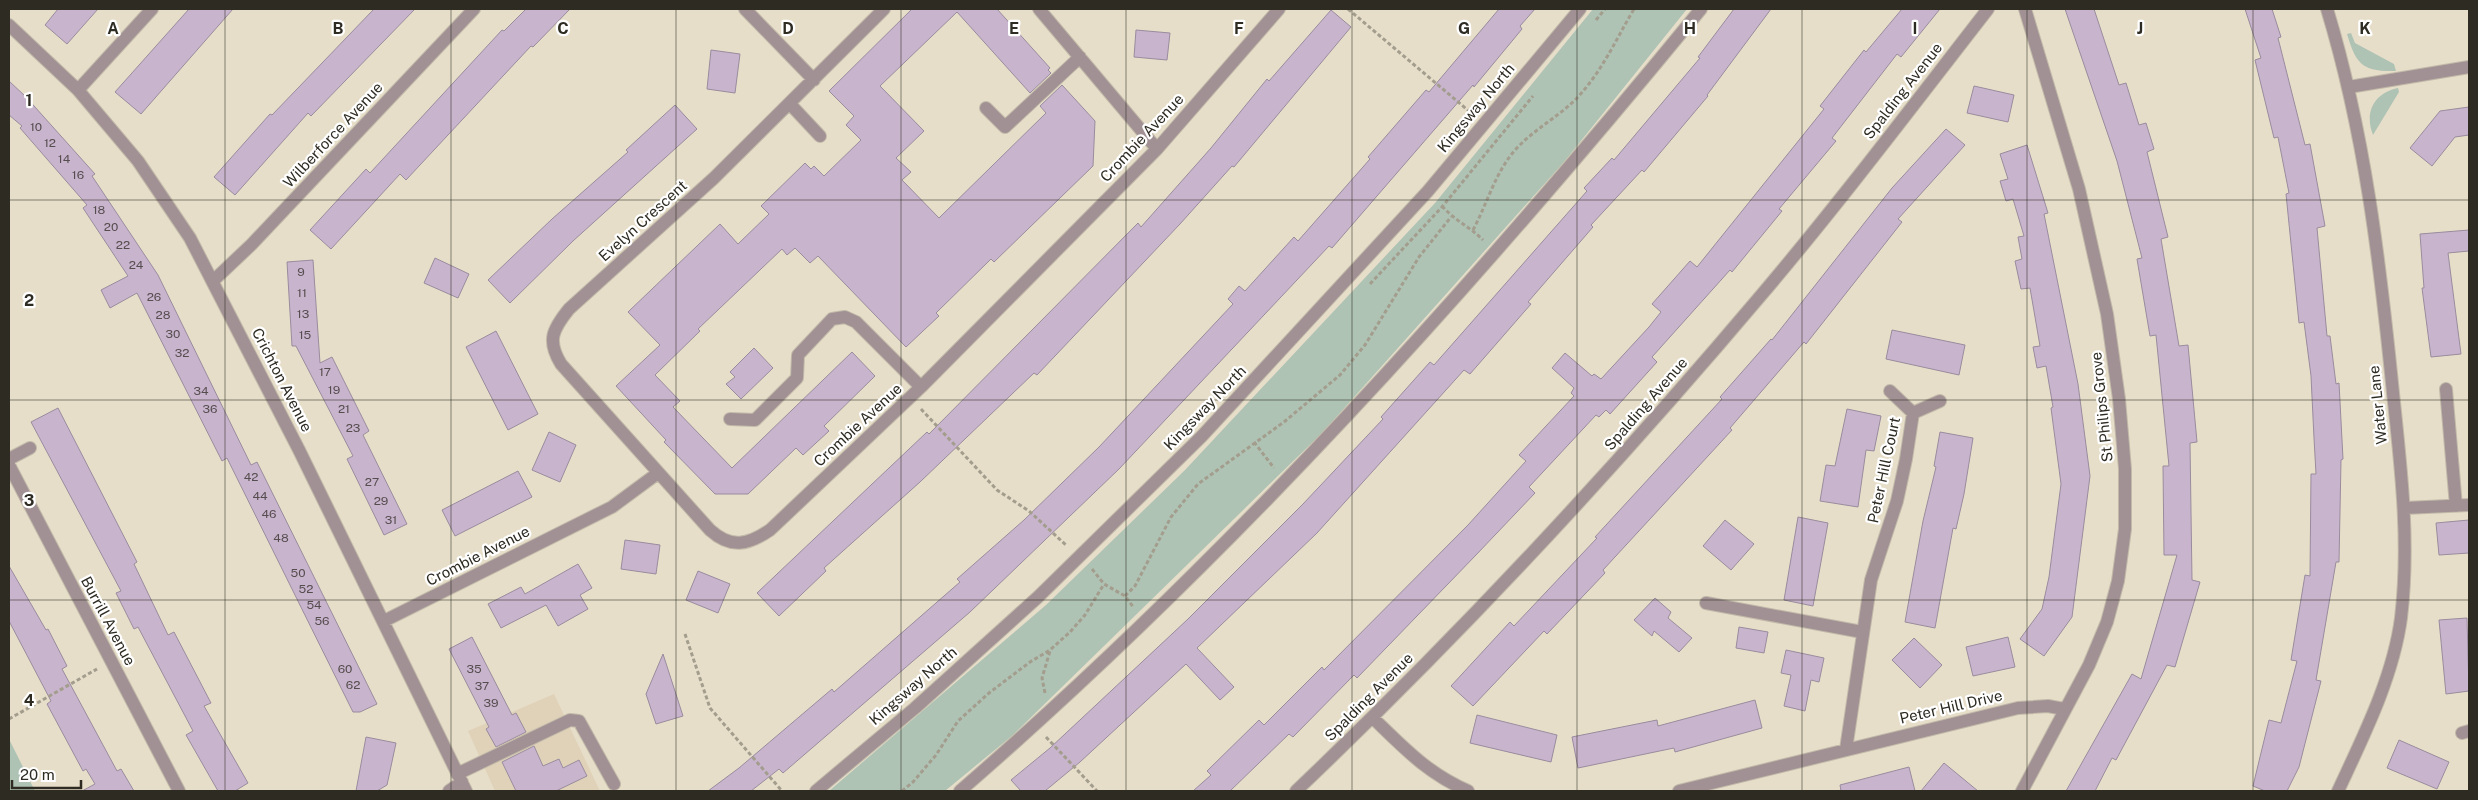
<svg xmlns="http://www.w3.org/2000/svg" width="2478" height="800" viewBox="0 0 2478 800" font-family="'Public Sans',sans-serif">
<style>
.built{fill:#dfd2b8}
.green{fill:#afc3b5}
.building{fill:#c9b4ce;stroke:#998c9d}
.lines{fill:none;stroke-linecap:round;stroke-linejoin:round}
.minor-casing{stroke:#c2baa9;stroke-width:14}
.path{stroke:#a39d8d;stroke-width:3;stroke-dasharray:4 2.5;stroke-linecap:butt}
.minor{stroke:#a19194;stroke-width:12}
.grid{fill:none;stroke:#2e2b23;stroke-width:1;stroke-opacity:0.55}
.labels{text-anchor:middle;stroke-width:4.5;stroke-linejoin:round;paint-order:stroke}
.number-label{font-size:12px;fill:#554d4e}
.street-label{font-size:15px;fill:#2e2b23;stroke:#fff}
.grid-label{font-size:16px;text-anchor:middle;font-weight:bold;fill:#2e2b23;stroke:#fff;stroke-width:4.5;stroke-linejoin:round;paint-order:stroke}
</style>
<rect width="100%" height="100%" fill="#e7deca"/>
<path class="built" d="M554,694L600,791H495L468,731Z"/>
<path class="green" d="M1593,9H1687L1564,162L1323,432L1013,735L945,791H829L1046,605L1185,470L1435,203Z
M2351,33L2355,43L2394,64L2396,71C2362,72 2356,64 2347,34Z
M2398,88L2399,92L2373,135C2364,112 2374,93 2398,88Z
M9,739L35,791H9Z"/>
<path class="building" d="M58,9H98L67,44L45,25Z
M189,9H233L141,114L115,92Z
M374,9H415L311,116L308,113L235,195L214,177L270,114L272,115Z
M526,9H570L533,47L531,46L406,180L400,174L331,249L310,230L366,169L370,173L502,30L504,31Z
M912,9H997L1050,68L1048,70L1051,73L1030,93L957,12L880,86L924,131L896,158L911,172L902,180L939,218L1046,113L1040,106L1062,85L1095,121L1093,166L994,262L991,259L936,313L939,316L906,347L818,256L810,263L795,248L787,255L782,249L698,329L700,331L655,375L680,401L673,407L732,468L852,352L875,376L824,426L829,431L803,455L796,448L748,494H715L664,442L666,440L616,386L660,345L628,312L720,224L738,244L769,214L761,206L805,163L811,169L814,166L824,176L861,140L846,125L854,116L829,91Z
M1499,9H1535L1520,26L1522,29L1474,87L1473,85L1332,248L1329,246L1119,469L970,612L783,773L779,769L751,791H708L739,768L832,689L834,692L960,582L957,579L1024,520L1099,447L1233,304L1228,299L1239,286L1245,291L1294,237L1298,241L1370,159L1368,157L1426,90L1429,92Z
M1734,9H1771L1707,95L1708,96L1644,172L1642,170L1591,225L1593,227L1528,302L1531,304L1470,374L1464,370L1317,533L1197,648L1234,687L1220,700L1186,664L1080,762L1045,791H1021L1011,780L1050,748L1188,619L1303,504L1383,419L1381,417L1430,362L1434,365L1587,191L1584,188L1612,158L1614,160L1700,58L1698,57Z
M1902,9H1940L1901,57L1897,54L1832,138L1836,141L1779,209L1782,211L1732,272L1730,270L1652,357L1657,362L1610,414L1606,410L1599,417L1596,415L1529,487L1535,493L1476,555L1357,678L1354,675L1293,737L1289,734L1230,791H1193L1211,775L1207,771L1259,720L1264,725L1322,667L1324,670L1468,525L1526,461L1519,455L1574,396L1571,393L1574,388L1552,368L1565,353L1592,376L1594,374L1601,379L1649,327L1661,312L1652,304L1690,261L1697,267L1824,109L1820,106L1864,50L1866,52Z
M2065,9H2094L2119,85L2126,83L2139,125L2146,123L2154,149L2147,152L2168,237L2161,239L2179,346L2188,345L2197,442L2190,443L2192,580L2200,582L2175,667L2167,665L2116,760L2112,758L2095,791H2066L2132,674L2141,679L2177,555H2164L2163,466H2169L2156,335L2150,336L2137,259L2142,258L2117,161Z
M2245,9H2272L2281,37L2278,38L2305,145L2310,144L2325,226L2317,228L2327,336H2330L2336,384L2339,383L2343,459L2341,460L2339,562H2336L2316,680L2321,681L2299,767L2287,791H2265L2253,786L2269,720L2281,723L2297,661L2291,660L2305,575L2310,576L2311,474H2316L2314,438L2311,376L2304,322L2299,323L2286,194L2289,193L2278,137L2274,138L2255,60L2261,58Z
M1331,10L1351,27L1234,167L1232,166L1180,224L1037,375L1034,373L920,482L824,568L826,571L779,616L757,593L927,432L929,434L1138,223L1141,227L1211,148L1267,79L1269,81Z
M1136,30L1170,33L1167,60L1134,57Z
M711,50L740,54L735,93L707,89Z
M9,81L26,97L95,174L92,176L158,275L251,465L257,462L377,704L360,712H353L227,458L222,461L137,293L110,308L101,290L128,276L83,208L87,205L20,128L22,126L9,115Z
M1974,86L2014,95L2008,122L1967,113Z
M675,105L697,129L573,241L510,303L488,280L552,219L628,152L626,150Z
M2469,107V135L2455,137L2432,166L2410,148L2440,111Z
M1946,129L1965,145L1898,219L1902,222L1806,344L1804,342L1730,428L1732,430L1603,570L1605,573L1547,634L1544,631L1473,706L1451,686L1510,622L1514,626L1597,538L1595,537L1722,399L1720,397L1771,339L1772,340L1892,188Z
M2027,145L2048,213L2044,214L2078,384L2090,476L2072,617L2044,656L2020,639L2042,609L2049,577L2061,484L2051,408L2053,407L2046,366L2037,368L2033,347L2040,346L2030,288L2021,289L2015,261L2022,259L2018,237L2024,236L2013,199L2006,201L2000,181L2008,179L2000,154Z
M2469,230V251L2448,253L2461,354L2431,357L2422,288H2424L2420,234Z
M435,258L469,274L458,298L424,283Z
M313,260L320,363L332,357L369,431L363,435L407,524L384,535L347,459L353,456L296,346H292L287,262Z
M1892,330L1965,345L1959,375L1886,359Z
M496,331L538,414L508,430L466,347Z
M754,348L773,368L741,399L726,384L735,377L730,372Z
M58,408L137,562L134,564L168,635L174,632L211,703L204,706L248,783L235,791H218L186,735L193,731L138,627L134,629L116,593L121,591L31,422Z
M1847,409L1881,416L1874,451L1866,450L1858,507L1820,501L1826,465L1835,466Z
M549,432L576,445L560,482L532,470Z
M1940,432L1973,438L1964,494L1956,529L1953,528L1935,628L1905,622L1923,521L1936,467L1934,466Z
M518,471L532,497L455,536L442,510Z
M1798,517L1828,523L1813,606L1784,600Z
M1725,520L1754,544L1731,570L1703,546Z
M2469,520V553L2439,555L2436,523Z
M625,540L660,545L656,574L621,569Z
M578,564L592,588L580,595L588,609L558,626L546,605L501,628L488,604L521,587L525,594Z
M9,566L46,630L48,629L67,666L62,669L117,771L121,769L134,791H82L95,784L86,769L83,771L47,704L51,701L9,621Z
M698,571L730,584L718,613L686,600Z
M1655,598L1671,612L1668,618L1692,638L1679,652L1654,631L1652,636L1634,620Z
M2467,618L2469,691L2446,694L2439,620Z
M1739,627L1768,632L1764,653L1736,648Z
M472,637L512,715L516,713L526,732L496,747L486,729L489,727L449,649Z
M2008,637L2015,667L1973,676L1966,647Z
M1914,638L1942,665L1920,688L1892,660Z
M1786,650L1824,658L1819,682L1811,680L1805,711L1784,706L1791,675L1781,673Z
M663,654L683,716L656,724L646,694Z
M1755,700L1762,728L1675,752L1674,748L1578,768L1572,737L1657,720L1658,726Z
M1477,715L1557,735L1551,762L1470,743Z
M366,737L396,743L387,785L377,791H356Z
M2399,740L2449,762L2437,789L2387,768Z
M534,746L543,766L559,759L563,768L579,760L587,776L556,791H516L502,762Z
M1944,763L1978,791H1921Z
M1909,767L1915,791H1841L1840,785Z"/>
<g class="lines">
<defs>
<path id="minor" d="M745,9L814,80
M884,9L714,178L569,309C552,330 547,341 561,364L710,530C731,549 748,545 770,530L921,387L1157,149L1279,9
M1039,9L1157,149
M2327,9C2365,134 2380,263 2393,393C2401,468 2410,543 2401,618C2393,678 2363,737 2338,791
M9,25L78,90L138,161L190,238L299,450L466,791
M2349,87L2469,67
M78,90L152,9
M790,104L820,136
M986,108L1005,127L1080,57
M213,281L252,244L474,9
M2446,389L2456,506
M1890,391L1913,413L1940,401
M730,419L755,420L797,378L798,355L832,319L845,317L856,322L921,387
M9,459L30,448
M9,465L179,791
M2405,508L2469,505
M1706,603L1862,632
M384,621L612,507L658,473
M1373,718C1404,748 1427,773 1468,791
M2462,733L2469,731
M1846,749L1871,580L1897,501L1906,459L1913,413
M457,774L570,720L579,721L614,784
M449,791L462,782
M816,791L915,708L1038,597L1202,436L1428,191L1580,9
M960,791C1232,555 1473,287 1701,9
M1296,791C1461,634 1616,467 1763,293C1841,201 1914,104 1988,9
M1679,791L2018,708L2048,706L2064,709
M2022,791L2089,665L2107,622L2118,581L2125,529V469L2119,399L2107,314L2079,189L2025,9"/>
</defs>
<use href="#minor" class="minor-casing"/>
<path class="path" d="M1348,9L1470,112
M1596,20L1605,9
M1442,206C1454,220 1470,227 1483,240
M1473,230C1486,206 1494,177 1511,155C1528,133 1554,120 1574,101C1601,74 1615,41 1634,9
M1370,284L1442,207L1533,96
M921,409L997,490L1029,511L1067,546
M1254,442L1274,468
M1092,569L1104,584L1125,596L1134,608
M1125,596L1135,586L1171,517L1198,484L1284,422L1340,375L1365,345L1419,257L1451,217
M685,634L710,708L782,791
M1045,693L1042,678L1050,651
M9,719L97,669
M1046,737L1097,791
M902,791L913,782L936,755L958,721L989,693L1030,662L1050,650L1070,632L1085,615L1104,584"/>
<use href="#minor" class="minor"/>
</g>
<path class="grid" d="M225,9V791M451,9V791M676,9V791M901,9V791M1126,9V791M1352,9V791M1577,9V791M1802,9V791M2027,9V791M2253,9V791M9,200H2469M9,400H2469M9,600H2469"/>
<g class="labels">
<g class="number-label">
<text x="36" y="131">10</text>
<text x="50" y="147">12</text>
<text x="64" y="163">14</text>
<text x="78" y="179">16</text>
<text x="99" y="214">18</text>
<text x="111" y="231">20</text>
<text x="123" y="249">22</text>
<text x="136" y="269">24</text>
<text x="301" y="276">9</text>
<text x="302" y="297">11</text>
<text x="154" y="301">26</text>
<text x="303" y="318">13</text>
<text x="163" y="319">28</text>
<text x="173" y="338">30</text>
<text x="305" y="339">15</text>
<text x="182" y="357">32</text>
<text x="325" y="376">17</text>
<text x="334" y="394">19</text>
<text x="201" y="395">34</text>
<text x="210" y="413">36</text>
<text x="344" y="413">21</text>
<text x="353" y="432">23</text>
<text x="251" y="481">42</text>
<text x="372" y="486">27</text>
<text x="260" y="500">44</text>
<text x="381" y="505">29</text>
<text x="269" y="518">46</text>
<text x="391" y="524">31</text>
<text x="281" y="542">48</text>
<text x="298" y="577">50</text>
<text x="306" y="593">52</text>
<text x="314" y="609">54</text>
<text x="322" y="625">56</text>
<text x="345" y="673">60</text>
<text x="474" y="673">35</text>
<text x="353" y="689">62</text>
<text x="482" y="690">37</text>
<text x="491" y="707">39</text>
</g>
<g class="street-label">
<text transform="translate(1903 91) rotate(-52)" y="5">Spalding Avenue</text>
<text transform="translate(1476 108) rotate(-50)" y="5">Kingsway North</text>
<text transform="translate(333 135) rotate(-47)" y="5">Wilberforce Avenue</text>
<text transform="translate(1142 138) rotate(-47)" y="5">Crombie Avenue</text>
<text transform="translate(643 221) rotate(-42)" y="5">Evelyn Crescent</text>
<text transform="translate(282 380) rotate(63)" y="5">Crichton Avenue</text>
<text transform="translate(1646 404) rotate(-49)" y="5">Spalding Avenue</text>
<text transform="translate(2378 405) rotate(-96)" y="5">Water Lane</text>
<text transform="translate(2102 407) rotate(-96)" y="5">St Philips Grove</text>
<text transform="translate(1205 408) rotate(-46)" y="5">Kingsway North</text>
<text transform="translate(858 425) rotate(-43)" y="5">Crombie Avenue</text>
<text transform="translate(1884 470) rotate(-78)" y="5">Peter Hill Court</text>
<text transform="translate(478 556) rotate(-27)" y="5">Crombie Avenue</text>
<text transform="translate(108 621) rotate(62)" y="5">Burrill Avenue</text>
<text transform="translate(913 686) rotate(-41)" y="5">Kingsway North</text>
<text transform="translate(1369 697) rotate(-45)" y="5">Spalding Avenue</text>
<text transform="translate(1951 707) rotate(-13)" y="5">Peter Hill Drive</text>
</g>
</g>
<g class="grid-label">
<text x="113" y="34">A</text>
<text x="338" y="34">B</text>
<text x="563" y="34">C</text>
<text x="788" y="34">D</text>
<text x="1014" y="34">E</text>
<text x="1239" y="34">F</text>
<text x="1464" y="34">G</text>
<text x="1690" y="34">H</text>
<text x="1915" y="34">I</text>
<text x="2140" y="34">J</text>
<text x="2365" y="34">K</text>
<text x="29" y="106">1</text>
<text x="29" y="306">2</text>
<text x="29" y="506">3</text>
<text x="29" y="706">4</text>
</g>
<rect width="2478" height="800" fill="none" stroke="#2e2b23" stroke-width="20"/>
<path d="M12 780v8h69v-8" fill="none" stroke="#2e2b23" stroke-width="2.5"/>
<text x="20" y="780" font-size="15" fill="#2e2b23" stroke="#ffffff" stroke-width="4" paint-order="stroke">20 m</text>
</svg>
